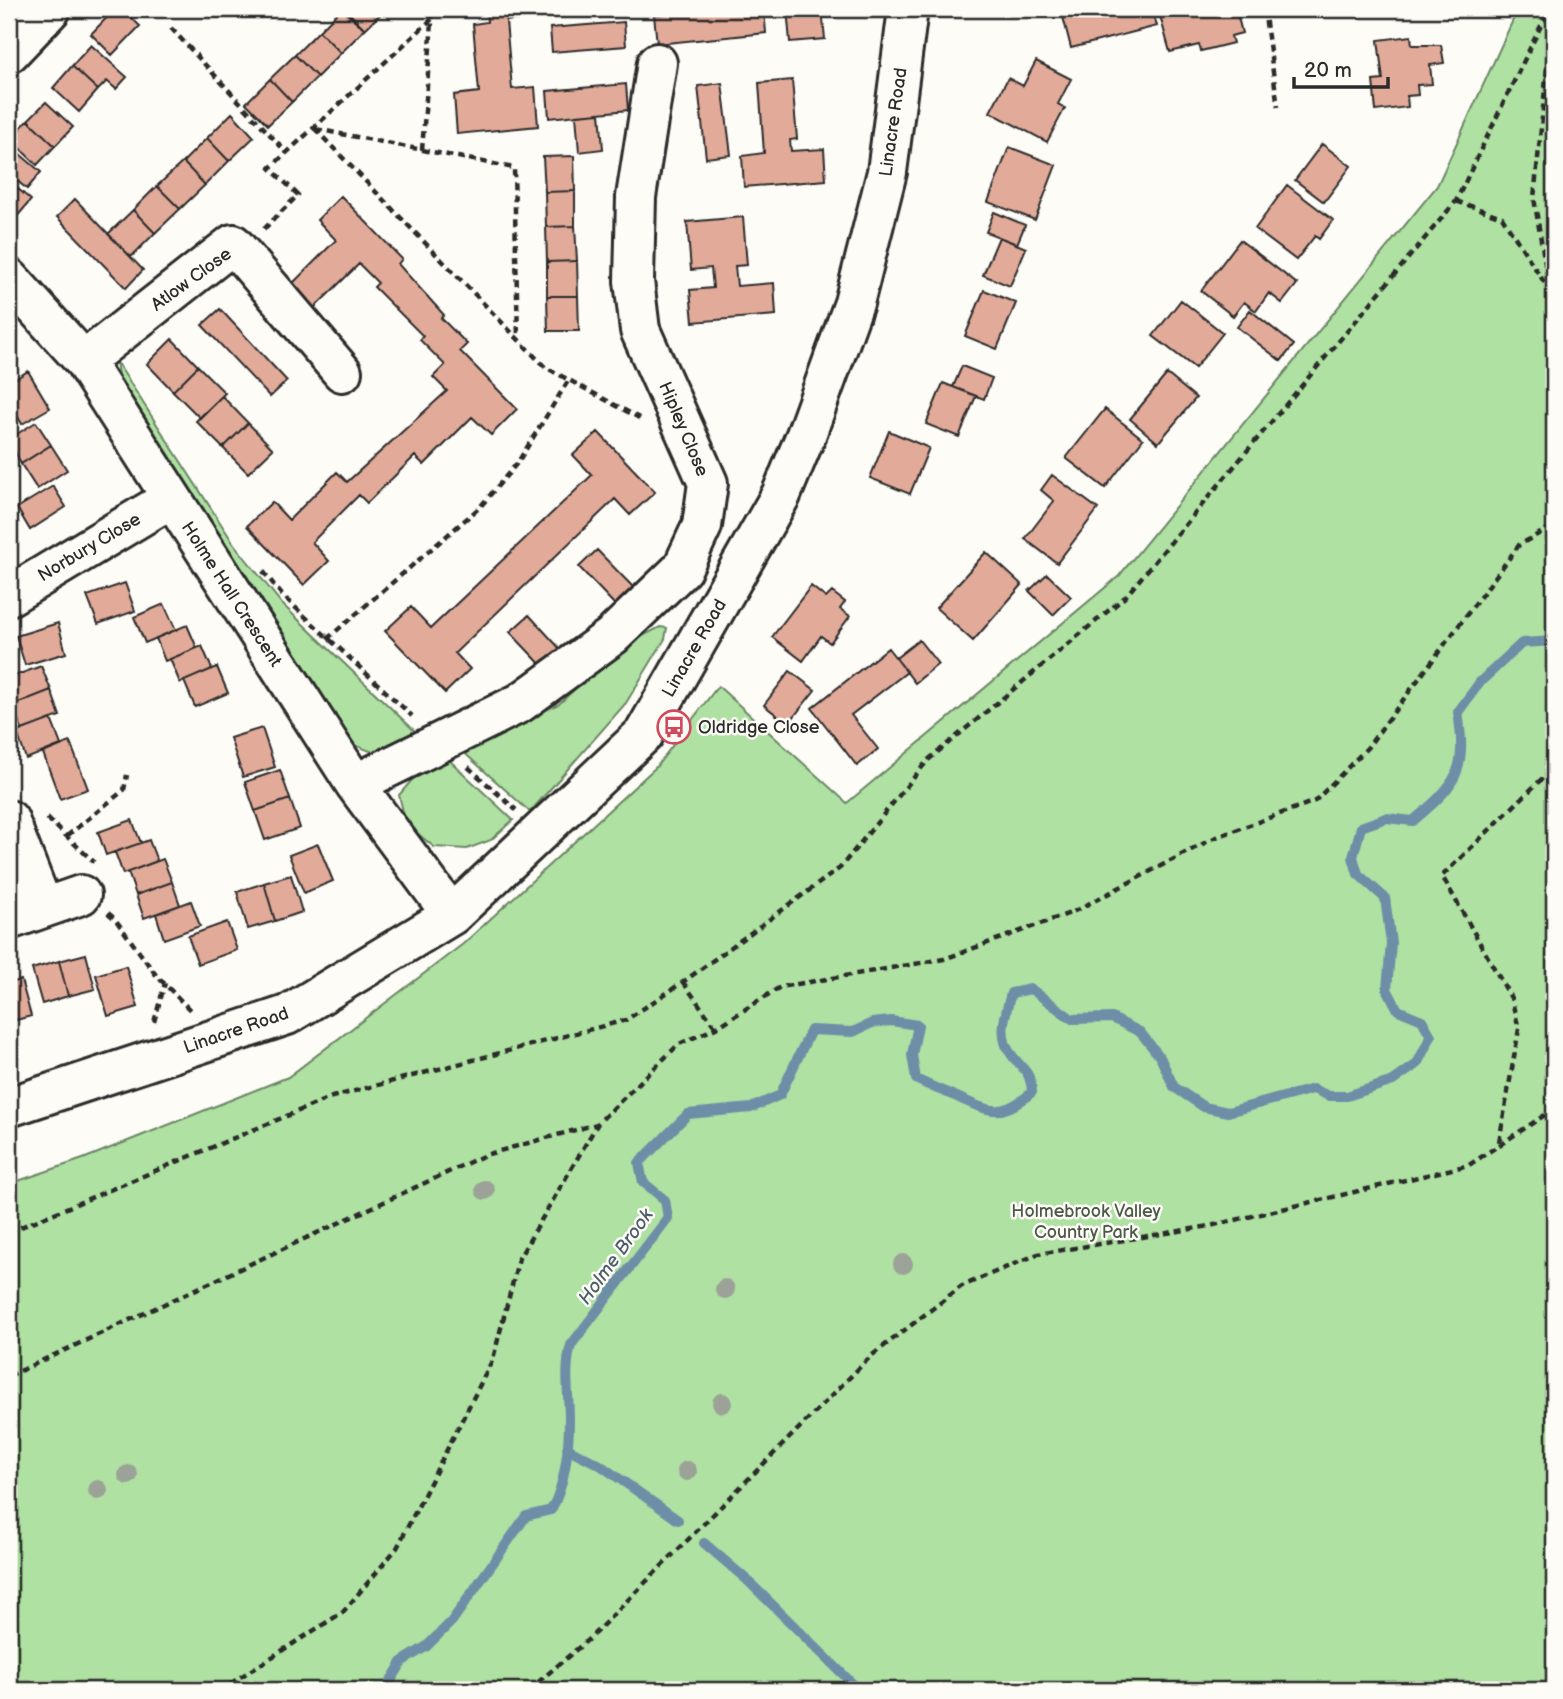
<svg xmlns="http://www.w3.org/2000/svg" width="1563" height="1699" viewBox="0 0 1563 1699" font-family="'Balsamiq Sans',sans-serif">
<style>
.green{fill:#aee1a2;stroke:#6c8666;stroke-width:2}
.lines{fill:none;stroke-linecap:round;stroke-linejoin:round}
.stream{stroke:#6e8ea7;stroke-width:10}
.building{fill:#e2aa99;stroke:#2b2b2b;stroke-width:2}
.minor-casing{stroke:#2b2b2b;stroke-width:44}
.path{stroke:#2b2b2b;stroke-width:4.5;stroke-dasharray:7 5;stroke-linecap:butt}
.minor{stroke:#fdfcf7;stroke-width:38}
.tree{fill:#9ca297}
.labels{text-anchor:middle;stroke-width:5;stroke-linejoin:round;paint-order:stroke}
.street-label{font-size:18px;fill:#2b2b2b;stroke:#fdfcf7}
.poi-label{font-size:18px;fill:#2b2b2b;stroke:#fdfcf7;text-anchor:start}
.park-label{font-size:18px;fill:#4c5849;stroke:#fdfcf7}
.water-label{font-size:19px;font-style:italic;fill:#4d5d69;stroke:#fdfcf7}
</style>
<rect width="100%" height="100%" fill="#fdfcf7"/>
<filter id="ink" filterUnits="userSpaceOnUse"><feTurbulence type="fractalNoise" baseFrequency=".0143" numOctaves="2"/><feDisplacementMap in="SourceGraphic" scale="14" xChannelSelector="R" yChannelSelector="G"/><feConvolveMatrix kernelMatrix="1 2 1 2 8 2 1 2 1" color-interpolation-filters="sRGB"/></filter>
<g filter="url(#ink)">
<path class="green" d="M1518,9H1554V1690H9V1184L83,1159L288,1077L463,944L656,767L718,686L847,803L1119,576L1437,186Z
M116,361L234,544L282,604L420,736L378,754L349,743L120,391Z
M660,627L667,628L665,639L626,703L530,812L460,749L559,704L619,648Z
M447,758L513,820L491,840L467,849L434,847L406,824L399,795L418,773Z"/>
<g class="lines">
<path class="stream" d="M567,1448L600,1465L678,1520
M704,1543L746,1579L859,1690
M385,1690L403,1661L427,1646L452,1621L526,1516L551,1510C565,1486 569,1448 569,1420C569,1394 564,1371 571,1345L668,1218L665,1200L643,1182L639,1163L688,1114L751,1108L780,1095L811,1030L853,1032L872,1023L891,1021L918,1025L912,1055L916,1079C929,1086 943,1091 957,1097C990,1112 1002,1119 1032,1092C1030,1069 1023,1071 1011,1054C997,1036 1006,1013 1011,993L1031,989L1072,1019L1112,1018L1140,1032L1160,1057L1174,1087L1204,1107L1228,1112L1313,1089L1329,1096H1347L1393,1081L1417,1064L1431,1036L1422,1020L1398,1010L1387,989L1391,943L1385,898L1358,874L1353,857L1361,827L1386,818L1413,821C1458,783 1467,771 1458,712L1480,682L1522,643L1554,641"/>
</g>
<path class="building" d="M115,9H122L140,26L112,55L91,34Z
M341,9L365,29L341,53L319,31Z
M345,9H386L365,29Z
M486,9H519L520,19L506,21L512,89L535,87L538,126L457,134L454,95L479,92L473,24L487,22Z
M713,9H764L766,33L657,44L654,15Z
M787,9H822L825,39L790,42Z
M1061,9H1152L1157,26L1071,48Z
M1173,9H1236L1242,33L1231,36L1233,43L1201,51L1199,45L1170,52L1159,12Z
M624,22L626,46L552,52L550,28Z
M319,31L341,53L317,77L295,55Z
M1411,36L1412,45H1441L1444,63L1430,65L1432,84L1417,85L1418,95L1407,96L1408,107L1376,111L1373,81L1383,80L1378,40Z
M91,45L127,77L116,89L107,81L98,90L72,66Z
M295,55L317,77L292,102L270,79Z
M1036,61L1071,79L1058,104L1065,108L1047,142L990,112L1008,78L1023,86Z
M72,66L98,90L79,112L53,88Z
M270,79L292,102L268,125L246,103Z
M792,80L797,139L790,140L791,151L824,149L826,180L744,187L742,156L764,153L759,83Z
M722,83L731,155L706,158L698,86Z
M626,84L628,110L549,118L547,91Z
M46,102L73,127L55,146L28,120Z
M232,113L254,137L229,161L207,138Z
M600,113L603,149L579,152L576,115Z
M28,120L55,146L37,165L10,139Z
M207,138L229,161L205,185L183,162Z
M1322,144L1351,166L1324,202L1295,180Z
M1009,147L1056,165L1035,220L988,202Z
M14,149L41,172L27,189L9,174V155Z
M574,156L575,191L545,192L543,157Z
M183,162L205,185L180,209L157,186Z
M9,181L31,200L10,225L9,224Z
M1287,185L1333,220L1319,239L1315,236L1296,260L1255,229Z
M157,186L180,209L155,233L133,210Z
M575,191V226L546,227L545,192Z
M341,196L402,259L398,264L444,315L441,318L467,344L460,351L517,409L491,435L472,417L424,465L415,456L367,503L359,495L312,542L329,561L304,585L247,526L272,502L289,520L337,472L347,482L447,391L433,377L445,365L420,340L423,336L374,287L378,283L359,264L310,312L287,289L336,240L317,220Z
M75,199L143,270L126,288L57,217Z
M133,210L155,233L131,257L108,234Z
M994,212L1025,225L1017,244L986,232Z
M743,217L747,265L735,266L737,286L774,283L776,315L693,322L690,290L713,288L711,268L691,270L687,222Z
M575,226L577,261L547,262L546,227Z
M999,237L1026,248L1010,286L983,275Z
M1240,240L1297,284L1282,303L1269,293L1256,311L1244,302L1233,316L1201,291Z
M577,261L578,296H547V262Z
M984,290L1016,303L997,349L965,336Z
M547,296H578L579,331H548Z
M1181,300L1223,333L1195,368L1153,336Z
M220,309L287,381L270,397L202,325Z
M1250,310L1294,345L1281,361L1237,327Z
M172,339L198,366L173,391L147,364Z
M198,366L225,393L200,418L173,391Z
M962,366L992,378L984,399L953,387Z
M28,371L50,408L22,424L9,402V383Z
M1167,374L1196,398L1158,443L1130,419Z
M943,383L976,396L959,437L926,424Z
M222,396L248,423L223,448L196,421Z
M1105,409L1143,439L1105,488L1066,458Z
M36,422L51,445L21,464L9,439Z
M248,423L273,449L248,473L223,448Z
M889,431L929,448L910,494L870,478Z
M598,432L655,492L630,515L615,499L455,653L470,669L445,693L385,631L411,607L431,628L592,475L573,455Z
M51,445L67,470L37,489L21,464Z
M1052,475L1098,509L1057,563L1025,539L1054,501L1041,490Z
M53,486L66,507L30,530L17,508Z
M597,550L633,587L615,605L579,567Z
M986,552L1022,585L973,641L936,608Z
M1047,574L1071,597L1053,615L1029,591Z
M125,583L135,611L98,624L87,596Z
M811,586L826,598L832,592L845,602L840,609L850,616L830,643L821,636L803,661L772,637Z
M164,604L176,630L145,643L134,617Z
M529,615L563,652L545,669L510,632Z
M58,623L66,653L25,665L16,636Z
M187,625L197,648L165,661L156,638Z
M919,640L938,664L915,683L896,658Z
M202,646L212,669L180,683L170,659Z
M888,648L907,672L851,715L878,749L857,766L812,708Z
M41,666L51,690L13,705L9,678Z
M217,667L228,693L195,707L184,681Z
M790,671L815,690L788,724L764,705Z
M51,690L60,716L22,730L13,705Z
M51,719L61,745L26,759L17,732Z
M262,728L275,767L243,777L230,738Z
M70,742L88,789L60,799L43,753Z
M280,770L290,799L255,811L245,782Z
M290,799L300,828L265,840L255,811Z
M132,820L141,843L106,855L98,832Z
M149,840L157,861L123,874L115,852Z
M318,844L333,881L304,893L289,855Z
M163,859L172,882L136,895L128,872Z
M291,875L302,912L275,921L264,883Z
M172,882L180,905L144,918L136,895Z
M264,883L275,921L248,929L237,892Z
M191,901L200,926L164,939L156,914Z
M227,922L237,950L198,964L188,936Z
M86,954L95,989L68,996L59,961Z
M59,961L68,996L42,1004L32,969Z
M126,966L138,1007L108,1016L96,975Z
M21,980L31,1016L9,1022V983Z"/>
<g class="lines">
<defs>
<path id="minor" d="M9,53L51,9
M9,278L84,361L355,784L452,915
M84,361L233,244L342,372
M9,596L170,499
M355,784L520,703L612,636L682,569L702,526L708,483L640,330L634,281L636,197L657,63
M9,820L43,907
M9,920L81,895
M9,1107L287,1015L452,915L644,734L781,495L806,435L854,303L887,172L908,9"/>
</defs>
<use href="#minor" class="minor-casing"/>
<path class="path" d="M1264,9L1278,107
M1553,9L1534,198L1549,288L1554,526
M171,28L287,153
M315,129L545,367L641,419
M316,129L514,168L518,339
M422,150L433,9
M1456,201L1502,217L1546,285
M264,229L298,195L270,168L432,19
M263,571L282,595L412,716
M327,639L480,507L518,462L568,381
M468,767L516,810
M47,818L94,862
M67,836L124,790L127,775
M108,913L115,919L156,975L190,1010
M683,982L716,1028
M154,1022L165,983
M1554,1045L1551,1060L1554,1071
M1499,1142L1519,1029L1511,998L1442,876L1554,767
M9,1232L332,1097L626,1020L683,982L840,868L928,760L1125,597L1456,201L1549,9
M9,1376L485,1155L597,1124
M220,1690L343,1612L397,1548L493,1359L519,1258L598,1123L679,1044L716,1028L780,987L944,959L1073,912L1214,838L1315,801L1367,748L1519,545L1553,526
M529,1690L591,1637L871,1356L962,1286L1038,1254L1210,1226L1469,1165L1554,1109"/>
<use href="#minor" class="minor"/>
</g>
<g class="tree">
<circle cx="485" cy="1190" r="10"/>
<circle cx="903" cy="1264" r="10"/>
<circle cx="725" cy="1289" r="10"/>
<circle cx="722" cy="1403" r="10"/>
<circle cx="687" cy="1471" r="10"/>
<circle cx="128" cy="1475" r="10"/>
<circle cx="98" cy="1490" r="10"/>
</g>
</g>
<defs>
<symbol id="bus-ring" viewBox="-11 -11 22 22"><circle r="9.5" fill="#fdfcf7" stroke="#d1495b" stroke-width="1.5"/><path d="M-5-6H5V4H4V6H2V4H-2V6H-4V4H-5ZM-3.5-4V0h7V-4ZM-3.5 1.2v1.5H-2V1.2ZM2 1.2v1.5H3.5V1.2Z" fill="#d1495b"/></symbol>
</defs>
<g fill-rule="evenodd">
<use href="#bus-ring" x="655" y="708" width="38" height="38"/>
</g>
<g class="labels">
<g class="street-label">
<text transform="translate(893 122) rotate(-82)" y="6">Linacre Road</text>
<text transform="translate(191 279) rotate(-36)" y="6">Atlow Close</text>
<text transform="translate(684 429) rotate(67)" y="6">Hipley Close</text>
<text transform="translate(89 547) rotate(-31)" y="6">Norbury Close</text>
<text transform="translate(232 594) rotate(57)" y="6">Holme Hall Crescent</text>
<text transform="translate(694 648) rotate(-60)" y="6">Linacre Road</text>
<text transform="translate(236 1030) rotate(-19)" y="6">Linacre Road</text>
</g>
<g class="poi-label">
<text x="698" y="733">Oldridge Close</text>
</g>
<g class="park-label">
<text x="1086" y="1217">Holmebrook Valley<tspan x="1086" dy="21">Country Park</tspan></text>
</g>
<g class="water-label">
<text transform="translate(615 1256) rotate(-54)" y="7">Holme Brook</text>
</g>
</g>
<rect width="1563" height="1699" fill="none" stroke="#fdfcf7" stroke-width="35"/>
<rect x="18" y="18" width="1528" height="1664" fill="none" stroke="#2b2b2b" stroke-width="2.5" filter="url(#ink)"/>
<path d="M1294 77v10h94v-10" fill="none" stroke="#2b2b2b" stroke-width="3.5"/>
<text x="1304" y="77" font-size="21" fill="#2b2b2b" stroke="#fdfcf7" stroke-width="5" paint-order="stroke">20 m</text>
</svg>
